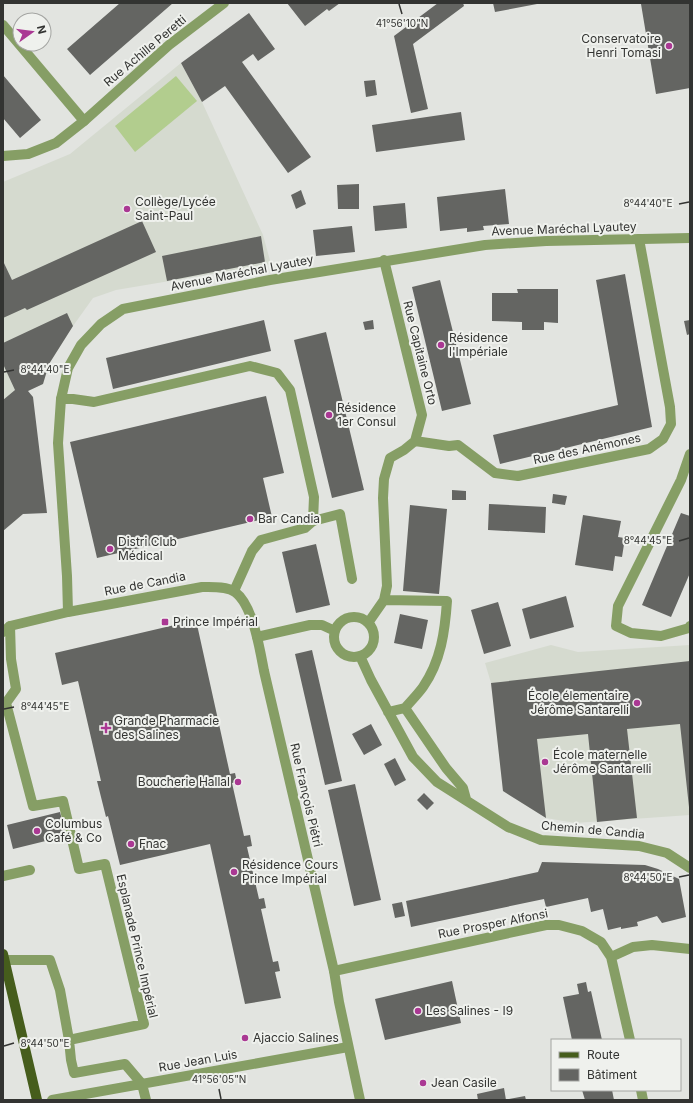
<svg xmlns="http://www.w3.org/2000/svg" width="693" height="1103" viewBox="0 0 693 1103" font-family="Inter,sans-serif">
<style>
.built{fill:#d5dacf}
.garden{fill:#b2cd8e}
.building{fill:#646562}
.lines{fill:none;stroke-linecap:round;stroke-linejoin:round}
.service{stroke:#869e65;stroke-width:10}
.minor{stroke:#869e65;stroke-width:10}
.tertiary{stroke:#869e65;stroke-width:10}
.primary{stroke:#465d1c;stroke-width:10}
.ticks{fill:none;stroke:#333432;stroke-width:1.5}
.poi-dot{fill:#aa3893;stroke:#eff1ed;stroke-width:1.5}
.labels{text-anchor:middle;stroke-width:4;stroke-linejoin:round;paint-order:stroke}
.poi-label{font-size:12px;fill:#333432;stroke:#eff1ed;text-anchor:start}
.street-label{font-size:12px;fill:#333432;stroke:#eff1ed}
.ticks-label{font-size:10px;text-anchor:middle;fill:#333432;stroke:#eff1ed;stroke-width:4;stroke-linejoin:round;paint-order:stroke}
</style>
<rect width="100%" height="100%" fill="#e2e4e0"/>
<path class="built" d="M181,63L202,102L263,235L271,264L116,290L93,298L73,326L49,364L43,384L28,391L15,390L3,400V182L70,154Z
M551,645L578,652L690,645V815L575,823L546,818L503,791L491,683L485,663Z"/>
<path class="garden" d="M176,76L197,101L135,152L115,126Z"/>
<path class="building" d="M120,3H173L90,75L67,49Z
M287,3H340L329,11L327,9L305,26Z
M438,3H463L464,6L413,44L428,109L411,113L394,36Z
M493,3H537V4L495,12Z
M645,3H690V88L656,94L641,4Z
M249,13L275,49L258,61L253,54L242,62L311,157L288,173L225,86L202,102L181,63Z
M3,75L41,120L20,138L3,118Z
M375,80L377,95L366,97L364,81Z
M461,112L465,140L376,152L372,125Z
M359,184V209H338L337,185Z
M505,189L509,224L483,226L484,230L467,232V228L440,231L437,197Z
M301,190L306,204L296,209L291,195Z
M405,203L407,228L375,231L373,206Z
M142,221L156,252L27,310L25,308L3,318V261L12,280Z
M352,226L355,252L316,256L313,230Z
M261,236L265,262L167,281L162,256Z
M625,274L652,427L500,464L493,435L618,405L596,280Z
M440,280L471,404L442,411L412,287Z
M517,289H558V323L544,322V330H522V322L492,321V293H518Z
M67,313L73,326L49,364L43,384L28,391L33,397L47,513L23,514L3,531V408L4,407L3,405V400L15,390L3,364V343Z
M264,320L271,351L113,389L106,358Z
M373,320L374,329L365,330L363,322Z
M690,320V334L687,335L684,321Z
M326,332L364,490L332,498L294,340Z
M266,396L284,473L263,478L272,517L97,558L70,442Z
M452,490L466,491V500H452Z
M553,494L567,496L565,505L552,503Z
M489,504L546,507L545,533L488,530Z
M410,505L447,509L439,594L403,591Z
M681,513L690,516V573L671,617L642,605Z
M583,515L621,521L618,537L625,538L622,557L615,556L613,571L575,565Z
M316,544L330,605L296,613L282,552Z
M566,596L574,627L530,639L522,609Z
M498,602L511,646L484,654L471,610Z
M400,614L428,620L422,649L394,643Z
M196,620L230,774L235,773L237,782L232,783L244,836L250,835L252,846L247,847L259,899L264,898L266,908L261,909L273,962L278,961L280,971L275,972L281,998L245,1004L210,844L120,865L108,816L106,817L97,781H101L78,681L62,685L55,653Z
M312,650L342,781L325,785L295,654Z
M690,661V807H689L680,724L627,729L637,818L597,822L588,734L537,739L546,818L503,791L491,683Z
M371,724L382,745L364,755L352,734Z
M395,758L406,780L395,786L384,764Z
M355,784L381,900L354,906L328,790Z
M424,793L434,803L427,810L417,800Z
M60,812L66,836L13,849L7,825Z
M542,862L645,865L658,869L679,879L686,917L662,923L657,916L637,922L638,926L621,929V927L608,930L603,909L591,912L588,898L546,907L544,899L411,927L406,901L538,872Z
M402,902L405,916L395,918L392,904Z
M452,981L461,1023L385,1040L375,999Z
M586,982L588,992L591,991L602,1040H572L563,997L579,994L577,984Z
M504,1088L506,1100H478L477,1094Z
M582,1090H612L614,1100H585Z
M525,1096L526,1100H509V1099Z"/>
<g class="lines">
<path class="service" d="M690,454L681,480L618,606L616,626L631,633L661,636L689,628L690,626
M313,521L340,514L352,579
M3,876L30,870
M4,960H50L60,990L69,1040L144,1024L105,864L79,869L63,801L33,806L6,703L16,689L11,659L10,626
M69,1040L71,1060L74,1073L125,1064L142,1084"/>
<path class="minor" d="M3,25L84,121
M61,399H73L94,402L250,366L277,373L290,390L314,497L313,521L305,528L261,540L252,551L234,591
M415,441L449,446L458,445L495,473L518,476L649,449L663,439L671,424L670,407L639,239
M384,600L447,601C445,631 441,661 423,687C418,694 411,701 405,708
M334 637a20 20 0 1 1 40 0a20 20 0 1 1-40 0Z
M368,623L384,600L387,586L383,498L384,479L390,458L404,450L415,441L422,415L384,260
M257,637L310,625H322L335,631
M360,656L371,680L413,757L437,782L508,827L541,840L639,846L667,853L690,868
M388,712L405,708L446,768L463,788L466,799
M611,957L633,947L652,945L690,949
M334,971L546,925H559L582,931L601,942L611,957L630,1040
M142,1084L146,1100
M641,1090L643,1100
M52,1100L348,1047"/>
<path class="tertiary" d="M3,156L28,154L56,143L84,121L169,45L224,3
M68,612L67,576L58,443L61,399L68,368L81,345L101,324L123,309L270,280L485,245L546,241L690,238
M3,632L10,626L68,612L202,587C211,587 227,586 235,592C253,605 260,650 264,671L334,971L339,1002L360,1100"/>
<path class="primary" d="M3,954L37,1100"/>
</g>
<path class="ticks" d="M399,4L402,14M679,204L689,202M4,372L14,370M679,541L689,538M4,709L14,707M679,877L689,875M4,1046L14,1043M219,1089L221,1099"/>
<g class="poi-dot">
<circle cx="669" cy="46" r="4"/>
<circle cx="127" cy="209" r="4"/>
<circle cx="441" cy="345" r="4"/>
<circle cx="329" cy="415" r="4"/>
<circle cx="250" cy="519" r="4"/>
<circle cx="110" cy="549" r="4"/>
<rect x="161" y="618" width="8" height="8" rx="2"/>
<circle cx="637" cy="703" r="4"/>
<path d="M104 722h4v4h4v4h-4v4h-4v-4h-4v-4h4z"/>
<circle cx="545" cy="762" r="4"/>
<circle cx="238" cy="782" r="4"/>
<circle cx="37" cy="831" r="4"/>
<circle cx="131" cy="844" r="4"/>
<circle cx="234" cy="872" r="4"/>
<circle cx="418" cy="1011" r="4"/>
<circle cx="245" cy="1038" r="4"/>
<circle cx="423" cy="1083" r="4"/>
</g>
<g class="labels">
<g class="poi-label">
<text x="661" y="43" text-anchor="end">Conservatoire<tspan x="661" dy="14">Henri Tomasi</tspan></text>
<text x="135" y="206">Collège/Lycée<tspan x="135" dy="14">Saint-Paul</tspan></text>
<text x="449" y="342">Résidence<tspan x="449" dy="14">l'Impériale</tspan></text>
<text x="337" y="412">Résidence<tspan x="337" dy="14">1er Consul</tspan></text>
<text x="258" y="523">Bar Candia</text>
<text x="118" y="546">Distri Club<tspan x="118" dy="14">Médical</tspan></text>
<text x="173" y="626">Prince Impérial</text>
<text x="629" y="700" text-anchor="end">École élementaire<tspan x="629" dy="14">Jérôme Santarelli</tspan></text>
<text x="114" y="725">Grande Pharmacie<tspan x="114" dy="14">des Salines</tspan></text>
<text x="553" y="759">École maternelle<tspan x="553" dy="14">Jérôme Santarelli</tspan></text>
<text x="230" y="786" text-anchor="end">Boucherie Hallal</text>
<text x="45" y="828">Columbus<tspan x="45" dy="14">Café &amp; Co</tspan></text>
<text x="139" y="848">Fnac</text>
<text x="242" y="869">Résidence Cours<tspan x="242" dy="14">Prince Impérial</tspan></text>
<text x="426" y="1015">Les Salines - I9</text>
<text x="253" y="1042">Ajaccio Salines</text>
<text x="431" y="1087">Jean Casile</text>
</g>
<g class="street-label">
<text transform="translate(145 51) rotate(-40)" y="4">Rue Achille Peretti</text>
<text transform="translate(564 229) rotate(-2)" y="4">Avenue Maréchal Lyautey</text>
<text transform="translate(242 273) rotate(-11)" y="4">Avenue Maréchal Lyautey</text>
<text transform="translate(420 353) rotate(76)" y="4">Rue Capitaine Orto</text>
<text transform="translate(587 449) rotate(-12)" y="4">Rue des Anémones</text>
<text transform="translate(145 584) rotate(-11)" y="4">Rue de Candia</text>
<text transform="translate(306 795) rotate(77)" y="4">Rue François Piétri</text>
<text transform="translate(593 830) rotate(5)" y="4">Chemin de Candia</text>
<text transform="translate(493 924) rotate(-11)" y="4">Rue Prosper Alfonsi</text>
<text transform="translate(137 946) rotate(77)" y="4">Esplanade Prince Impérial</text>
<text transform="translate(198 1061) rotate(-10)" y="4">Rue Jean Luis</text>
</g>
</g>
<g class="ticks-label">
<text x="402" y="27">41°56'10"N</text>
<text x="648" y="207">8°44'40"E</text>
<text x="45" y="373">8°44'40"E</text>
<text x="648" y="544">8°44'45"E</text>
<text x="45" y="710">8°44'45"E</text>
<text x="648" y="881">8°44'50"E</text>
<text x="45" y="1047">8°44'50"E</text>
<text x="219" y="1083">41°56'05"N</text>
</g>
<rect width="693" height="1103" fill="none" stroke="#333432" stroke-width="8"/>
<rect x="551" y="1039" width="130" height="52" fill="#eff1ed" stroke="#a4a5a2"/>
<rect x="559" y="1052" width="20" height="6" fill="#465d1c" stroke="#a4a5a2"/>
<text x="587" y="1059" font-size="12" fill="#333432">Route</text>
<rect x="559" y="1069" width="20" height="12" fill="#646562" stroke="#a4a5a2"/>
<text x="587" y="1079" font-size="12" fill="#333432">Bâtiment</text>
<g transform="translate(32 32) rotate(76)"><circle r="19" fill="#eff1ed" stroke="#a4a5a2"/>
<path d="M0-3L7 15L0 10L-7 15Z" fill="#aa3893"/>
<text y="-6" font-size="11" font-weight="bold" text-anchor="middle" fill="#333432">N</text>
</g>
</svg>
